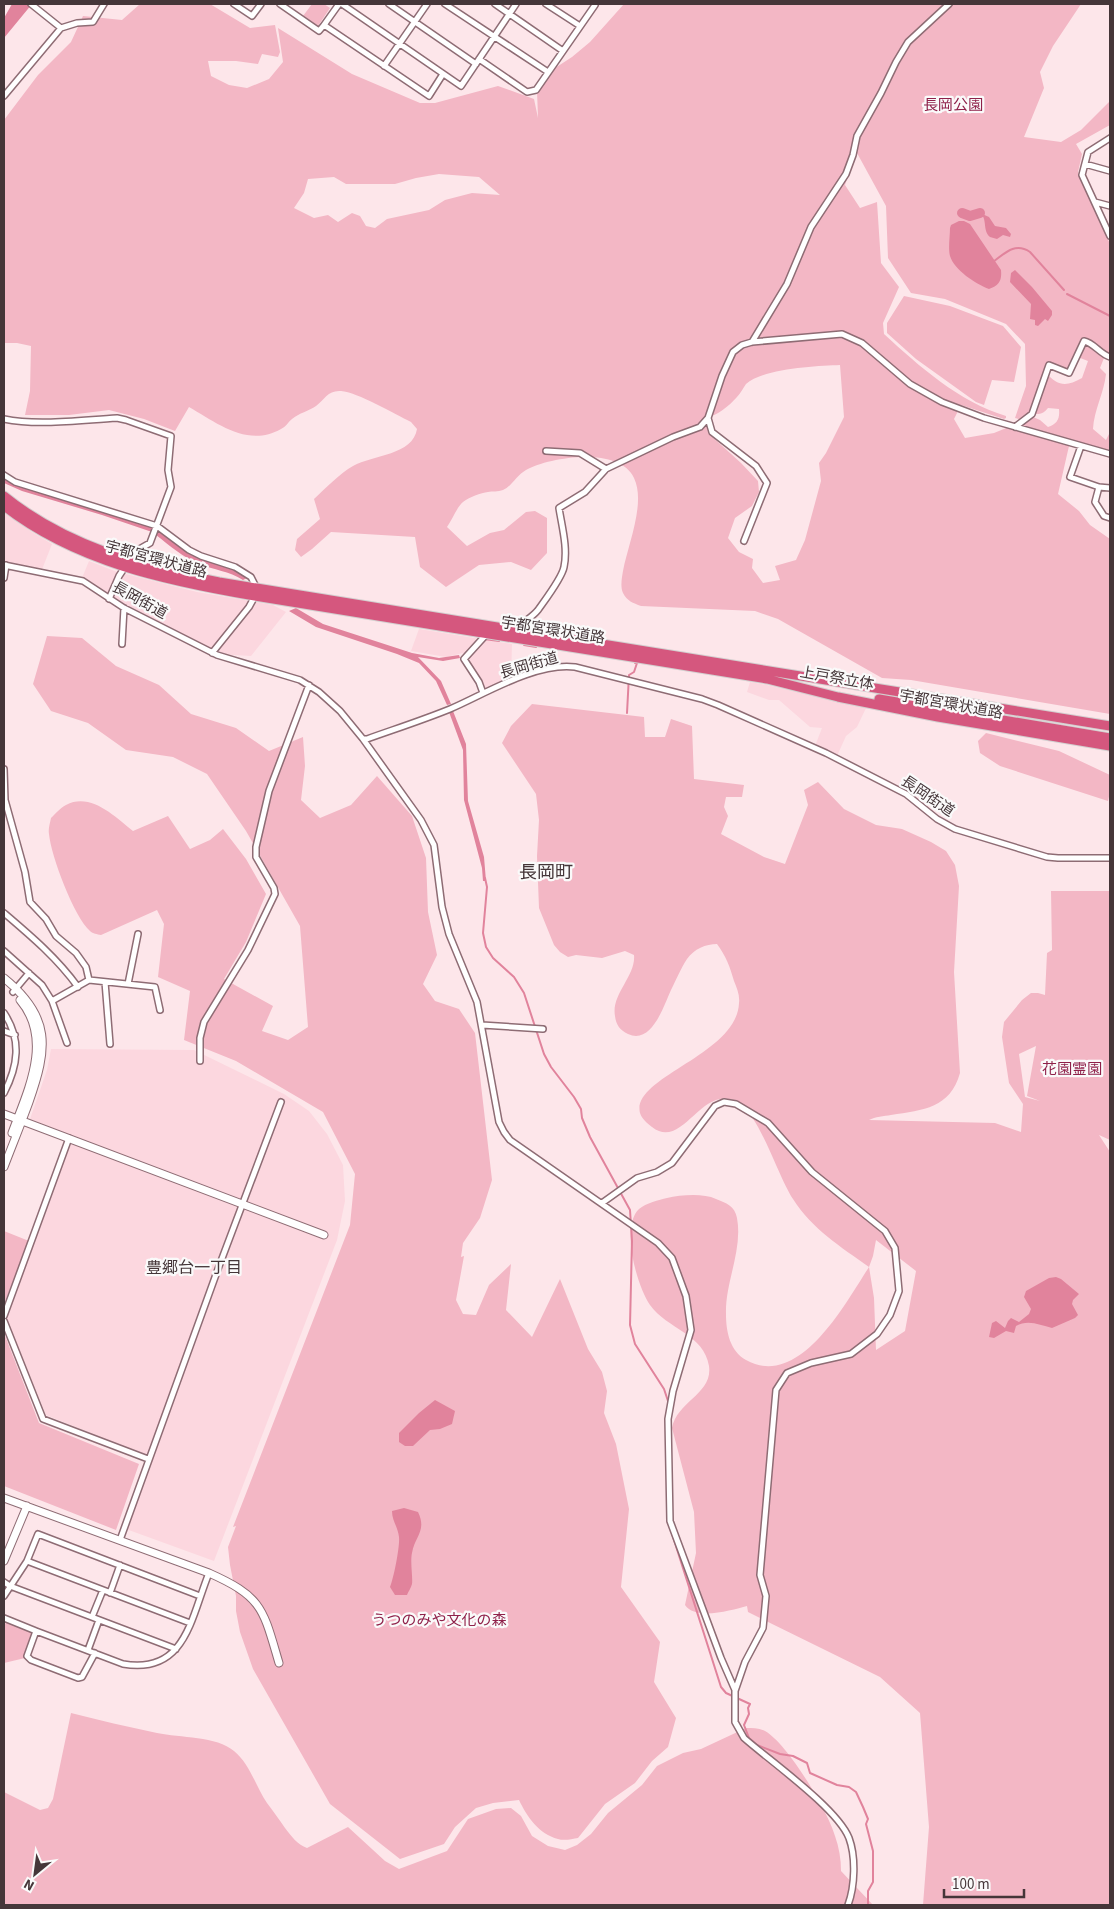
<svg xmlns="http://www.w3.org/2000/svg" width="1114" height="1909" viewBox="0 0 1114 1909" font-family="'Source Sans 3','Noto Sans JP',sans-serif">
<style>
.built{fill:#fcd7df}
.green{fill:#f3b7c5;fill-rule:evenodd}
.water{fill:#e1839c}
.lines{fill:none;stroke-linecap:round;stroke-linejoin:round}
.stream{stroke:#e1839c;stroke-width:2}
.river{stroke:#e1839c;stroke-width:10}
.street-casing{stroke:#8e6c74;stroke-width:8}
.secondary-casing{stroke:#8e6c74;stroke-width:9}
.highway-casing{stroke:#d2cfcf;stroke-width:11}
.street{stroke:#fff;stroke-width:5}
.secondary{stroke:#fff;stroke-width:7}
.highway{stroke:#d5577e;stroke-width:9}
.labels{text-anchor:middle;stroke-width:4.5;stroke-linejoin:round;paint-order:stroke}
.park-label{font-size:15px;fill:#8f214a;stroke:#fafafa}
.street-label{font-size:15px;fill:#453639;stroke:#fafafa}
.neighbourhood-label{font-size:16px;fill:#453639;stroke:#fafafa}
.quarter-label{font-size:18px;fill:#453639;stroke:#fafafa}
</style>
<rect width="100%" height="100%" fill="#fde6ea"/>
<path class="built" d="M4,513L32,532L52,544L41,572L4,562Z
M89,561L117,572L108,595L91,582L82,578Z
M122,573L197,592L273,605L286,612L251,656L217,654L112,598Z
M419,629L512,644L511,677L484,689L463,653L446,657L411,651Z
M750,682L767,685L866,708L857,727L846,736L837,756L815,746L822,728L810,727L779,700H769L747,692Z
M51,1049L194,1050L284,1094L309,1111L327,1134L343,1165L345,1201L337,1240L214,1561L126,1529L152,1458L46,1415L6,1317L73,1136L30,1119L47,1070Z"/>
<path class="green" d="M140,4H210L250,28L275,25L280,52L278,57L262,54L258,64L236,61H208L211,76L229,85L247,88L269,79L283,62L278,28L352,74L420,103H435L498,86L534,99L538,118L537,90L552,70L572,57L590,42L624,4H1081L1053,46L1040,72L1044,88L1024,137L1061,142L1081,130L1110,101V125L1076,144L1082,154L1078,172L1110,244V354L1106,353L1100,368L1106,374C1104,393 1094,410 1093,429L1106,440L1110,432V450L1069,446L1058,494L1079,511L1090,525L1110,539V714L911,680L882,678L778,619L755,611L641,606C633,603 627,601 623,593C620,587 622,577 623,571C628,544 646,503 634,478C619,446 550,457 526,470C517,475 511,487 503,490C498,492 492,491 488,492C481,493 469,497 463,502C457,507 452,520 447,527L467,546L490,533L504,530L526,512L535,511L547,518V553L531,570L511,562L479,565L446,587L420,567L415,537L331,532L312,549L301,557L295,550L297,539L320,519L314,499C325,489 340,473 353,466C373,455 413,455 417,429L411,422C395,414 357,392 341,391C328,390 325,399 316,406C309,411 299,413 292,419C288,422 286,427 281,429C248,448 217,423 189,407L175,431L144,419L109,410L69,415H25L30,391L31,346L17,343H4V120L38,75L71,42L83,16L122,20ZM859,143L857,153L886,206L888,258L911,293L945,299L1006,324L1025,344L1026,386L1015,418L1022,420L1033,413C1040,415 1043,414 1048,408L1059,409C1060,419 1057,424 1048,427L1040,420L1033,417L994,433L965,438L954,419L961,405L1004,419L1006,418V416C959,402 919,366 884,334L883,323L899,287L881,263L877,202L860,208L845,185ZM439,174L479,177L500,195L472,193L445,200L429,210L387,219L375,228L366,226L360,216L352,213L338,222L328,215L314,218L294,208L304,193L308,179L334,177L346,184H395L416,178ZM1075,356L1088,361L1082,378C1066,387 1058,386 1046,373L1034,407L1046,363L1067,370ZM840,365L844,417L826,453L819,463L821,481L805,540L796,560L775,566L780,580L763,583L752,568L753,559L739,552L728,538L735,518L752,506L759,492L758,481L741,463L708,433L706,418C718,415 729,406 737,397C741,393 743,388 746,384C764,368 817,366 840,365Z
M312,4H324L330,8L318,26L303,16Z
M904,296L950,306L1003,326L1021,347L1014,382L992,380L984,405L976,402L916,359L887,333V323Z
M47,636L82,638L116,666L159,685L191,714L236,728L269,751L303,737L305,766L301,800L320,818L351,805L377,776L412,816L426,858L428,912L437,955L423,984L435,1001L459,1009L475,1033L492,1180L480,1218L463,1243L461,1257L464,1256L456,1300L463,1314L476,1315L489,1285L511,1264L506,1310L532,1337L560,1279L588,1349L602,1372L607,1391L604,1413L616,1444L629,1509L621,1587L660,1642L654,1682L676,1718L668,1747L652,1761L635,1783L605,1804L578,1838C572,1839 564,1841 558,1839C539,1834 527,1817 519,1800L493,1803L476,1808L455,1827L444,1844L400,1859L330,1804L253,1669L240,1632L236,1611V1596L230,1565L228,1547L236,1526L233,1527L350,1225L355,1174L323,1112L236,1061L184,1040L190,991L158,977L164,924L157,910L101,935C97,934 93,934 90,931C74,917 51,856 49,834C48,829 50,823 51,818C55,814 60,808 66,805C91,792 115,817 133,831L168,816L190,849L210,840L223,829L246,859L266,894L246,942L224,979L273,1006L262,1031L288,1040L308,1027L300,926L246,831L207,774L173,757L126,750L88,723L51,711L33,684Z
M532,704L644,717L645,737H665L671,719L692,726L694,779L744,785L742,797H726L724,807L728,816L721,834L764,857L785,864L808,805L804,790L818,782L844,809L876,825L902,829L931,842L946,851L955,865L959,886L954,972L960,1073C950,1108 924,1110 891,1115C884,1116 875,1117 869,1120L995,1123L1021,1132L1023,1104L1009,1083L1002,1037L1004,1022L1022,1000L1031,993H1038L1045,995L1047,953L1052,950L1051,891H1110V1140L1099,1135L1110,1152V1905H923L929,1827L920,1713L880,1677L748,1612L747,1606C732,1610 696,1621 685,1605L696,1553L694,1512L672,1428C677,1401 713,1394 709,1366C704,1334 667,1329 650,1305C637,1286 620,1227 639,1209C646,1203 659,1200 667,1198C681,1195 703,1193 716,1199C726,1203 735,1206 737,1218C743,1250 725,1282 726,1314C726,1332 730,1351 746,1360C800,1390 846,1302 869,1267C841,1247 812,1229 793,1199C778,1176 761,1119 740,1104C703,1078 684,1152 652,1127C647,1123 642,1119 640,1113C631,1077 737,1055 739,1003C740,996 737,988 734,981C730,967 726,956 717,944C706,944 694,949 687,959C681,968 676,980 671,990C664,1005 652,1045 628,1034C620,1030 616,1025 615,1016C611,994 636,976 634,955L625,951L602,958L576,955L568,957L560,952L554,945L539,908L537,856L539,820L536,794L502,743L511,726ZM1036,1046L1027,1096L1040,1101L1025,1097L1019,1054ZM876,1240L916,1271L905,1331L876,1350L874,1298L869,1267L873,1256Z
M986,733L1059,751L1110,775V792L1108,801L1000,766L980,753L978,741Z
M4,1231L29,1241L4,1304Z
M4,1333L39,1423L139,1464L116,1530L4,1486Z
M6,1622L34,1632L25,1658L4,1663V1627Z
M71,1713C99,1720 128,1727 157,1733C180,1738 217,1736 234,1751C250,1764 256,1787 267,1803C273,1811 279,1819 285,1828C291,1836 298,1845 307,1848L348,1827L385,1861L399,1869L447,1851L468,1819L496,1809L511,1808L521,1816L532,1836L548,1846L565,1850L577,1845L591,1834L608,1813L642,1785L657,1766L683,1753L701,1749L746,1728C752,1728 759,1728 765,1731C787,1743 828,1811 835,1836C839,1847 841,1859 841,1871L873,1905H4V1792L40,1810L48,1808L53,1799Z"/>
<path class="water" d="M12,4H32L4,38V18Z
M980,213L989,217L995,226L1006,228L1011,234L1010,237L1003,235L997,239L990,237C982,230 988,219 980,213Z
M959,221H964L970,224L1001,270C1002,281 999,285 989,289C976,284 954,270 950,256C948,248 950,236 950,228L951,225Z
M1015,270L1032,287L1052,311V315L1048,321L1045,319L1038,326L1035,325V320L1030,319L1031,304L1010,282L1011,273Z
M4,477L150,526L153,528L152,532L102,515L22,491L4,483Z
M158,531L191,555L239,571L249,577L243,580C229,571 214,570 199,564C183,557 170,546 156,535Z
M296,608L323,624L412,653L439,658L459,655L460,658L443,661L418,657L441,681L451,704L447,705L436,681L419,663L397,654L316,627L289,611Z
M453,711L466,744L468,801L484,857L486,881H483L482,868L464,800L463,750L449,712Z
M1056,1277L1061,1279L1079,1294L1073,1300L1072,1304L1078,1315L1075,1318L1052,1328C1040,1325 1028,1319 1016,1326L1014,1333L1006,1331L994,1338L989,1337L992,1323L996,1321L1005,1328L1008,1321L1011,1318L1019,1322L1029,1314L1031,1309L1024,1297L1026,1291L1049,1278Z
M435,1400L455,1411L452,1424L440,1429L430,1430L413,1446H405L399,1442V1433L419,1413Z
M404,1508L418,1512C427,1531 415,1536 412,1553C410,1562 413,1578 412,1584C411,1588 408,1592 407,1595H395L390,1587C394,1577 400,1546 399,1537C398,1527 392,1521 392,1511Z"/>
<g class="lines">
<path class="stream" d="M993,262C1005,253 1015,242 1030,252L1064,290
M1067,294L1110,316
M484,639L499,641
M524,645L536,647
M627,713L629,675L634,672L637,663H635
M485,878L487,887L483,933L486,947L493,958L514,977L524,993L544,1054L551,1067L574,1097L581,1109L582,1118L590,1137L630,1210L632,1241L630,1325L635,1344L664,1389L669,1404
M667,1489V1518L721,1687L726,1693L750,1704L748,1708L749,1714L744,1725L749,1738L757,1745L780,1754L793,1756L807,1763L810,1773L837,1785L849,1787L856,1792L863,1807L868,1819L866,1824L873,1851V1882L868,1891V1905"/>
<path class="river" d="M962,213L970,216L980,213"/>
<defs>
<path id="street" d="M31,4L61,28L77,23L93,22L104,4
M234,4L252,16L261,4
M280,4L319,31L324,25
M339,4L324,25L429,96L443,74
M342,4L461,86L516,4
M389,4L476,64
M445,4L548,72
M495,4L563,51
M546,4L580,26
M479,59L527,92L536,90L595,5
M384,66L427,4
M4,96L61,28
M1110,138L1088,152L1082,175L1110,236
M1085,164L1110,171
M1095,202L1110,206
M752,342L787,284L811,227L846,174L853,155L857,136L881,93L896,62L908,42L949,4
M708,418L712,432L756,466L767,483L744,541
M4,419C38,426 81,420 117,418L126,420L171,436L168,470L171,487L150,543L136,551L130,561
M1015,427L1032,414L1049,365L1069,373L1084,341C1094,343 1100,354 1110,357
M1081,446L1070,477L1099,487L1095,502L1104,516L1110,518
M546,451L580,453L606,469
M4,475L15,482L157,526L189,550L201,556L235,567L251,577L257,589
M1099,487L1110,488
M4,565L83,581L124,608L217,655L300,680L319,692L340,711L363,739H367C395,729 423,720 450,709C485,694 536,662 575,667L702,699L718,705L826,753L906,794L937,819L955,829L1047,857L1058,858H1110
M4,578L6,565
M109,599L119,576L125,567
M516,632C520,622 531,619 538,610C545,600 562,578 564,567C568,548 562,527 559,508L585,492L606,469L673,437L700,427L708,418L722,376L733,352L742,345L752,342L842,334L862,343L910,384L942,402L984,418L1110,454
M122,644L124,608
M212,653L249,607L255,596
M483,693L479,682L464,659L484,637L486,632
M363,739L421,820L434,845L442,907L449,934L477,1002L499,1122L504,1132L510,1140L658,1243L672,1258L686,1296L691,1330L673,1391L668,1419L670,1521L721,1658L735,1690
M4,769L5,800L25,872L30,902L46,919L56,936L76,953L86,967L89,980L52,1001L42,985L4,951
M4,913C31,936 57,958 78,987
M89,980L155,987L160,1010
M105,982L110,1044
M128,984L138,934
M13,992L29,973
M52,1001L67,1043
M4,1013C22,1040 18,1066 4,1093
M482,1025L543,1029
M4,1031L15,1035
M200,1061V1038L204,1022L248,950L275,894L274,888L256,857V847L269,791L309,685
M602,1203L637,1178L657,1172L672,1163L715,1106L724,1102L736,1104L768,1123L812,1172L885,1231L895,1248L899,1291L890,1315L877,1334L851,1354L811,1363L787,1373L776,1390L760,1575L766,1596L763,1628L745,1662L735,1691V1722L744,1738C770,1761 837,1808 849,1838C856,1857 855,1886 848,1905
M4,1316L69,1138
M4,1321L43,1419L148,1459
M120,1540L218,1269L281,1102
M27,1561L190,1623
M4,1582L10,1586L176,1649
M110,1593L120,1565
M4,1596L27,1561L38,1534L200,1596
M92,1617L103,1590
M4,1618L36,1631L27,1656L31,1660L78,1678L82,1677L95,1653
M36,1631L123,1664C186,1675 191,1617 209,1573
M88,1650L99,1620"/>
<path id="secondary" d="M4,978C52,1017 48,1048 29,1102C21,1124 12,1146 4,1167
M4,1114L324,1235
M12,1133C27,1092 54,1040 20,1000
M4,1498L209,1573C263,1597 263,1609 279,1663
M4,1561L27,1506"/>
<path id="highway" d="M4,496C67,547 142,566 219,582L1110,726
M4,506C76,562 167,581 255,596L767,679L838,697L938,717L1110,746
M879,699L1110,738"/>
</defs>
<use href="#street" class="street-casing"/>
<use href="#secondary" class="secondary-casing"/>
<use href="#highway" class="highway-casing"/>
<use href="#street" class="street"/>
<use href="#secondary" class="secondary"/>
<use href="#highway" class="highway"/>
</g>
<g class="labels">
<g class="park-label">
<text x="953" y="110">長岡公園</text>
<text x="1072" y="1074">花園霊園</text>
<text x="439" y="1625">うつのみや文化の森</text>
</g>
<g class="street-label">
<text transform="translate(156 559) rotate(15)" y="5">宇都宮環状道路</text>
<text transform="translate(140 600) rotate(29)" y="5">長岡街道</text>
<text transform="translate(553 630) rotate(9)" y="5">宇都宮環状道路</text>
<text transform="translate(529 665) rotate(-16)" y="5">長岡街道</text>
<text transform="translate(837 678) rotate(10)" y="5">上戸祭立体</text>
<text transform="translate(951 704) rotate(10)" y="5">宇都宮環状道路</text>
<text transform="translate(928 796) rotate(34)" y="5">長岡街道</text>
</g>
<g class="neighbourhood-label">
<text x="194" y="1273">豊郷台一丁目</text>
</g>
<g class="quarter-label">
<text x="546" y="878">長岡町</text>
</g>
</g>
<rect width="1114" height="1909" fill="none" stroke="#453639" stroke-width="10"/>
<g transform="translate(35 1874) rotate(209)" stroke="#fafafa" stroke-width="4" paint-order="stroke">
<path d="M0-4L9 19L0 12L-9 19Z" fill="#453639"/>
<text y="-8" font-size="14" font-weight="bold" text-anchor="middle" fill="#453639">N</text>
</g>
<path d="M944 1889v8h80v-8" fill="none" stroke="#453639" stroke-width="2.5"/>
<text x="952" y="1889" font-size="15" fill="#453639" stroke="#fafafa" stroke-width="4" paint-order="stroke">100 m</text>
</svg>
